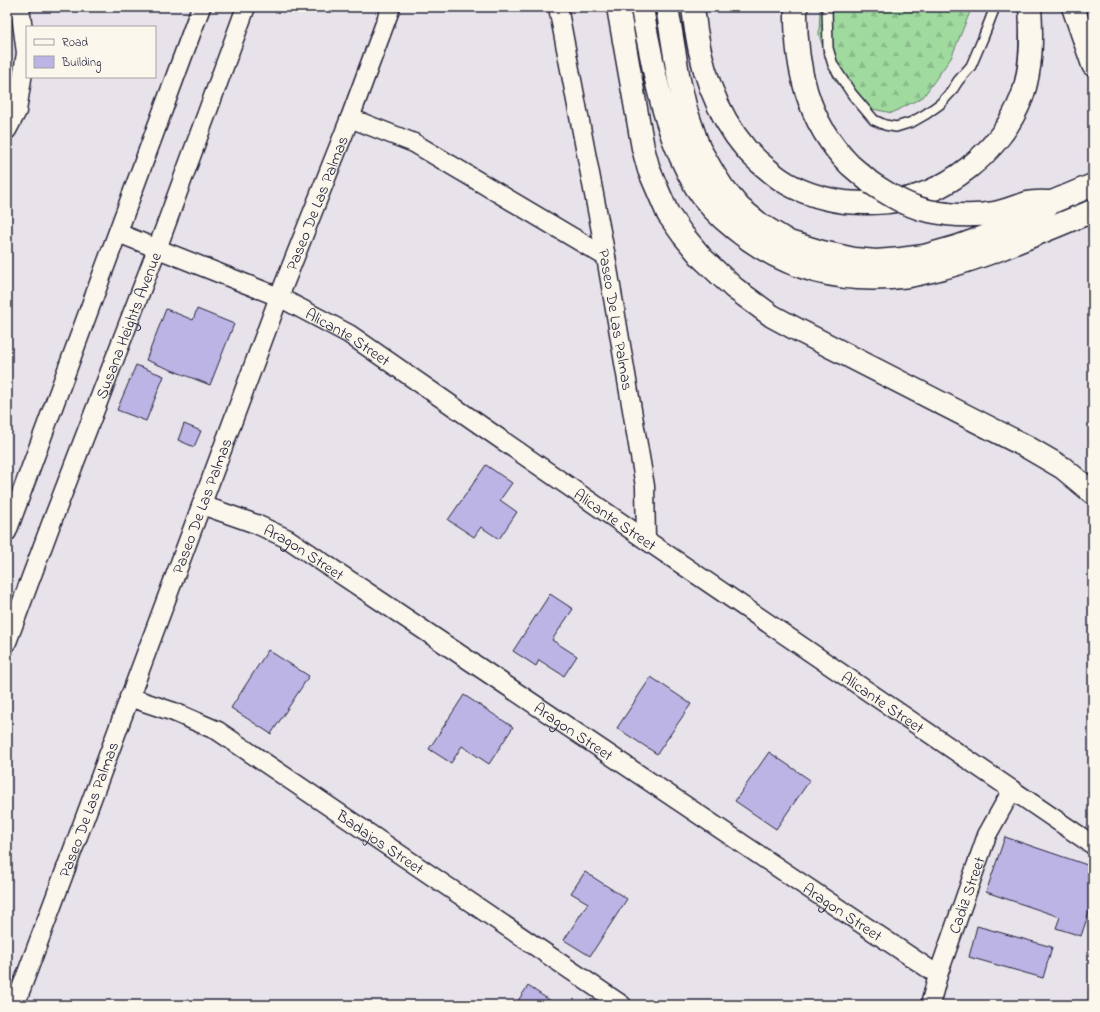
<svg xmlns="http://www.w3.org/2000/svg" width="1100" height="1012" viewBox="0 0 1100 1012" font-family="'Indie Flower',sans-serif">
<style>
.forest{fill:url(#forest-firs);stroke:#617e6d}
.building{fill:#bcb4e5;stroke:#22223b}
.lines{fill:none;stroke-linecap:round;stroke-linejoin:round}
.lane-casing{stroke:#22223b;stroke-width:12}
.street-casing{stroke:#22223b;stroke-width:21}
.highway-casing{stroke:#22223b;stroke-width:25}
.lane{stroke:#fbf7ec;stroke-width:9}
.street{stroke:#fbf7ec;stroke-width:18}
.highway{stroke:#fbf7ec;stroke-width:22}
.highway-bridge-casing{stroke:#22223b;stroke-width:25;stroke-linecap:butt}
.highway-bridge{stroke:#fbf7ec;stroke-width:22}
.labels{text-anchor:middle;stroke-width:3.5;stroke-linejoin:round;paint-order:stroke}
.street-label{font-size:16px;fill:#22223b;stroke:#fbf7ec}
</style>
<defs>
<pattern id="forest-firs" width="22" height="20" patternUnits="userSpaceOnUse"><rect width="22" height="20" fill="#a0da9f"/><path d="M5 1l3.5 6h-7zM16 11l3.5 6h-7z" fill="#8abb8a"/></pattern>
</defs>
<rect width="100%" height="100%" fill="#e8e3ea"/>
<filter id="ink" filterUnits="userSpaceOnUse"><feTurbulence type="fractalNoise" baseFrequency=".025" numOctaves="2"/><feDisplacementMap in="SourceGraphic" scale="8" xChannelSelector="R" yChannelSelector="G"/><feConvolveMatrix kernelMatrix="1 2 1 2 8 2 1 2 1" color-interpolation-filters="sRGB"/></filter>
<g filter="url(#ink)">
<path class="forest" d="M820,7H972L951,58L923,97L892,113L858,106L834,79L819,35Z"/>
<path class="building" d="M166,309L193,320L197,309L234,324L210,385L146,360Z
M136,365L164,376L146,421L117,410Z
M184,424L201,431L194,447L178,440Z
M486,465L512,483L500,500L517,512L499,539L481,527L474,537L448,520Z
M550,594L573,609L552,640L577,656L564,676L539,660L536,666L513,651Z
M268,650L309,676L271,734L231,708Z
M651,677L691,704L657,754L617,728Z
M464,695L513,727L489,764L462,746L451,763L429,749Z
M769,752L810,780L776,829L735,801Z
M1005,837L1093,867V901L1081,936L1056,928L1060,917L986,892Z
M585,872L627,899L590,956L564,940L588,903L571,893Z
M977,926L1052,947L1043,978L969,957Z
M528,986L557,1005H515Z"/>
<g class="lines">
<defs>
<path id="lane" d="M827,7L828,48L833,65L852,94L874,120L885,125L896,127L912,122L926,114L940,104L951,92L958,81L971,66L983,38L995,7"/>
<g id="street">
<path id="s1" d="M558,7L606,257L645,486L646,540"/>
<path d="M350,118L414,143L606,257"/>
<path d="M7,130L17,111L26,53L20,7"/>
<path id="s2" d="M118,233L279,297L349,334L646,540L1093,845"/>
<path id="s3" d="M202,505L256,524L288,539L938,975"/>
<path d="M7,532L201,7"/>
<path id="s4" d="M7,642L51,524L157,249L246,7"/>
<path id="s5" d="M129,697L174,712L218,731L622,1005"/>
<path id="s6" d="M15,1005L279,297L350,118L391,7"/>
<path id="s7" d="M930,1005L938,975L987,835L1012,790"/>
</g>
<path id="highway" d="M618,7L643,148L649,170L668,214L683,235L702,258L734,288L772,316L798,330L1027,447L1063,468L1093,493
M642,7C644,22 647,36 650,50C659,98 671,145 696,187C706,203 720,217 735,229C786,271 843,285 909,276C916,275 923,273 931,271C987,258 1039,232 1093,211
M667,7L679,80L686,110L699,148L714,174L723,188L740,208L761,225L789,242L822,252L854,259L876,261L901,259L924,256L959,246L1033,219L1052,202L1093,185
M693,7C698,58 712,109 746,149C750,154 755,158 759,162C766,168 773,174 780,179C799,192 823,199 845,202C859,203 874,204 888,202C946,196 1001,151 1022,97C1032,68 1032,37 1030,7
M796,7C795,66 807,122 850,165C857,171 864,177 871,183
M1073,7L1093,65
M947,214C963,216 978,216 994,213C1006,211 1016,206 1027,203C1035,201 1045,202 1052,202"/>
</defs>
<use href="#lane" class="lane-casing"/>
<use href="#street" class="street-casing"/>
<use href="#highway" class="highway-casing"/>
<use href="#lane" class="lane"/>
<use href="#street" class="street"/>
<use href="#highway" class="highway"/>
<defs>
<path id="highway-bridge" d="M871,183C888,194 905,205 925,210C932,212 940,213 947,214"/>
</defs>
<use href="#highway-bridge" class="highway-bridge-casing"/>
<use href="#highway-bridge" class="highway-bridge"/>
</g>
</g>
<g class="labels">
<g class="street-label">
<text dy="6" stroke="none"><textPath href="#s6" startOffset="857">Paseo De Las Palmas</textPath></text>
<text dy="6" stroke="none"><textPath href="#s1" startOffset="318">Paseo De Las Palmas</textPath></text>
<text dy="6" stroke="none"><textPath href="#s4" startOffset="339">Susana Heights Avenue</textPath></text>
<text dy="6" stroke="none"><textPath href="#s2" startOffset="253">Alicante Street</textPath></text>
<text dy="6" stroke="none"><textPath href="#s6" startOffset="533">Paseo De Las Palmas</textPath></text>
<text dy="6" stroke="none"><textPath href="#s2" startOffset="577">Alicante Street</textPath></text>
<text dy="6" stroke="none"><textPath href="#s3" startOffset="113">Aragon Street</textPath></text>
<text dy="6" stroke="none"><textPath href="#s2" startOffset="901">Alicante Street</textPath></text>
<text dy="6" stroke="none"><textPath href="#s3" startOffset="437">Aragon Street</textPath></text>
<text dy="6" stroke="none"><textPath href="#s6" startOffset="209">Paseo De Las Palmas</textPath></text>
<text dy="6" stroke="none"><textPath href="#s5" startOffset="292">Badajos Street</textPath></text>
<text dy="6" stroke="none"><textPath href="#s7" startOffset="116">Cadiz Street</textPath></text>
<text dy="6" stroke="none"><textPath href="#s3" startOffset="761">Aragon Street</textPath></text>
</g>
</g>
<rect width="1100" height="1012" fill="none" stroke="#fbf7ec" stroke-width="24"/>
<rect x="12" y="12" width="1076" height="988" fill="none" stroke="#22223b" stroke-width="1.5" filter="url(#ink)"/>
<rect x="26" y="26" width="130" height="52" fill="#fbf7ec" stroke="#a4a2a5"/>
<rect x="34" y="39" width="20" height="6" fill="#fbf7ec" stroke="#a4a2a5"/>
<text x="62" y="46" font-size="12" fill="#22223b">Road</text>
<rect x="34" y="56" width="20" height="12" fill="#bcb4e5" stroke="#a4a2a5"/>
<text x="62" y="66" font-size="12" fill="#22223b">Building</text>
</svg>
